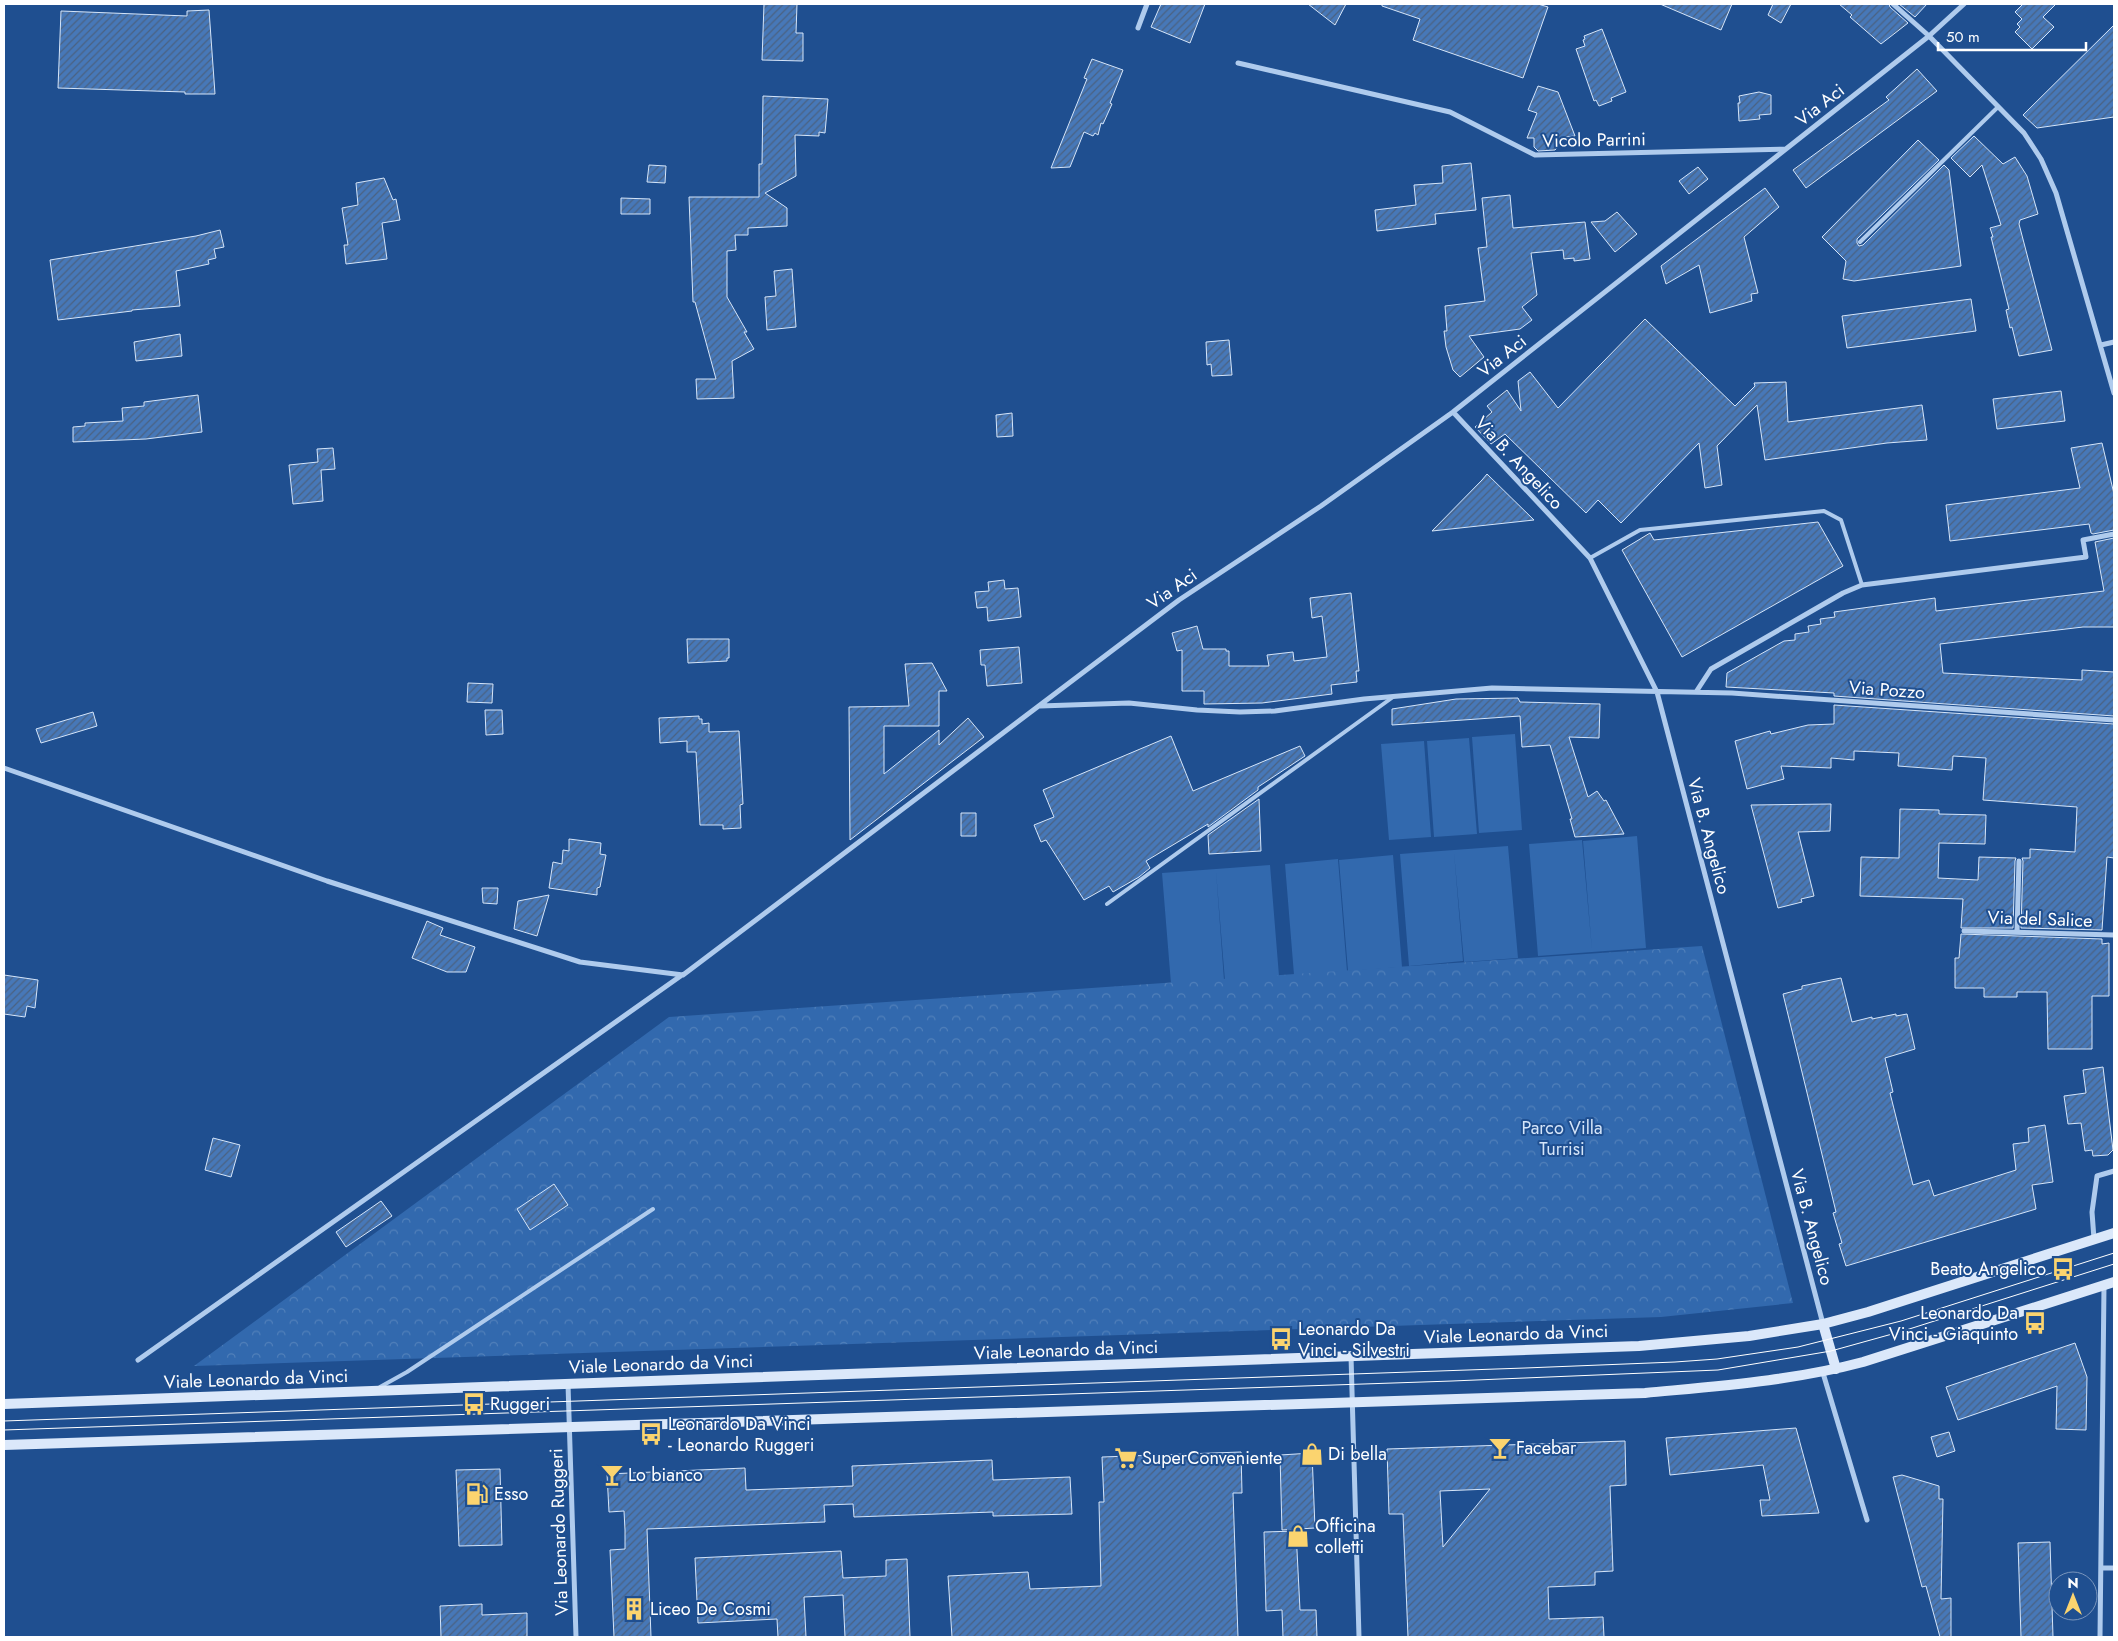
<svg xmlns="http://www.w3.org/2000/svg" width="2118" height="1641" viewBox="0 0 2118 1641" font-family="Jost,sans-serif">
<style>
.grass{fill:#3269ae}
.forest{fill:url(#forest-crowns)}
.building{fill:url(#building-hatch);stroke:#d5e5f9;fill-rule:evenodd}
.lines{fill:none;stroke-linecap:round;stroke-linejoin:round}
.lane{stroke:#afcbed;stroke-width:4}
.street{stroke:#afcbed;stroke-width:5}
.secondary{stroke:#dbe8fa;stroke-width:10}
.tram{stroke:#fff;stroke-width:1}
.labels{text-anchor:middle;stroke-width:4;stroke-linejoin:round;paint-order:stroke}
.street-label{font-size:18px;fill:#fff;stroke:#1f4f90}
.park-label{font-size:18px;fill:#d5e5f9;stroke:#1f4f90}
.poi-label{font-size:18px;fill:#fff;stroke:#1f4f90;text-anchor:start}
</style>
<defs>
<pattern id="forest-crowns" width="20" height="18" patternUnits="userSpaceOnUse" patternTransform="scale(1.25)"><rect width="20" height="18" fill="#3269ae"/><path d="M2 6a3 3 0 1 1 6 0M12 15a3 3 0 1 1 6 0" fill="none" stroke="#5180ba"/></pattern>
<pattern id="building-hatch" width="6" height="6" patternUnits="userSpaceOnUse" patternTransform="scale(1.25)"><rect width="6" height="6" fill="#4778b8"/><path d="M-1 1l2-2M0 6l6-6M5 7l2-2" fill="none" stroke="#4a6282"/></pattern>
</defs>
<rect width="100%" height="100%" fill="#1f4f90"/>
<path class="grass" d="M1515,734L1522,830L1479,833L1472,737Z
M1469,738L1477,834L1434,837L1427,741Z
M1424,741L1431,837L1389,840L1381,744Z
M1637,836L1646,948L1538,956L1529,844L1582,840L1592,950L1583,841Z
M1508,846L1518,958L1464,962L1454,852L1463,961L1409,966L1400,854Z
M1393,855L1402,967L1348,971L1339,860Z
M1338,859L1347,971L1294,975L1285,864Z
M1270,865L1279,976L1225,981L1216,871L1224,980L1171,984L1162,873Z"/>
<path class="forest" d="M1702,946L1793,1303L1661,1317L194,1366L669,1017Z"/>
<path class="building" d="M764,4H797L796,33H803V61L762,60Z
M1161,4H1205L1190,43L1151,27Z
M1308,4H1346L1335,25Z
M1382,4H1538L1548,7L1523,78L1413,40L1420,19L1382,6Z
M1660,4H1732L1721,30Z
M1773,4H1791L1781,23L1768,15Z
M1839,4H1889L1890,7L1908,23L1881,44L1850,17L1852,15Z
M1899,4H1927L1915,17Z
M2023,4H2056L2043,17L2054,27L2032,49L2015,32L2020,27L2017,24L2022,19L2015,12Z
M209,10L215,94H185V92L58,88L61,11L187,16V11Z
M2114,25V117L2037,128L2023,115Z
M1602,29L1626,92L1611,98L1612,101L1599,106L1596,100L1594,101L1576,49L1585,46L1583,40L1585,39L1584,36Z
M1092,59L1123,70L1110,103L1112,104L1103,124L1101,123L1098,135L1095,133L1093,136L1084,132L1070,167L1051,168L1087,79L1084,78Z
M1917,69L1937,91L1806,188L1793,170L1889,100L1886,97Z
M1538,86L1558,92L1575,136L1566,137L1555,150L1538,151L1534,147V138H1527L1537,113L1528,110Z
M1759,92L1771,95V114L1759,115L1760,119L1739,121L1738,103H1740L1739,96Z
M763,96L828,99L825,133L819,132V136L795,135L796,176L765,193L787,208V226L748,228V235H735L736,250L727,251V297L747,332H744L754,349L732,361L734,398L697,399L696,379H716L695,302H693L689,197H759V164H762Z
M1974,136L2003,164L2015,157L2027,176L2038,214L2020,220L2019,224L2052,350L2019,356L2012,327L2010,328L2006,310L2009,309L1991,237H1993L1990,228L2001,225L1982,165L1970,177L1951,158Z
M1918,140L1939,160L1857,239V243L1859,246L1863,245L1944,165L1949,170L1961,266L1854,281L1843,279L1846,261L1822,237Z
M1471,163L1476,210L1435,214L1436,224L1377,231L1375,210L1416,205L1414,185L1443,183L1442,166Z
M649,165L666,166L665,183L647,182Z
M1698,167L1708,179L1689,194L1679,181Z
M384,178L393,200L396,199L400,220L382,223L387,259L346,264L344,245H348L342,208L358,205L356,183Z
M1765,188L1779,207L1744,237L1758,293L1751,294L1752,301L1710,313L1699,265L1666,284L1661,266Z
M1510,195L1513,228L1585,222L1590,259L1574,261V258L1564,259L1563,250L1531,253L1537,295L1522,307L1532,320L1520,329L1469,336L1484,357L1460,377L1453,370L1446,347L1444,331H1447L1445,306L1485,301L1478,248L1487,247L1482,198Z
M621,198L650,199V214H621Z
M1617,212L1637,234L1615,252L1591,222L1605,221Z
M220,230L224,247L214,249L216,258L208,260L209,264L176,271L180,306L132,310V311L58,320L50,260L196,236Z
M792,269L796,327L767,330L765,297L776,296L774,271Z
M1971,299L1976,331L1847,348L1842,316Z
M1645,319L1735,406L1755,386L1754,383L1786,382L1788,422L1922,405L1927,440L1887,443L1765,460L1757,405L1717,446L1722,485L1705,488L1699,443L1621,523L1598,500L1586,513L1505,434L1491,444L1475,427L1492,412L1487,406L1507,390L1521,411L1518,381L1530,372L1558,408Z
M180,334L182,356L136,361L134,342Z
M1229,340L1232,375L1212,376L1211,364L1207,365L1206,342Z
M2061,391L2065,421L1997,429L1993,399Z
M198,395L202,432L146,439L73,442V427L85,426V423L123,421L122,408L144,406V402Z
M1012,413L1013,436L997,437L996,415Z
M2102,443L2114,494V530L2093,534L2091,533L2089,524L1950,541L1946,505L2080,488L2071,448Z
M333,448L335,469L321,470L323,501L293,504L289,465L318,462L317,449Z
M1487,474L1534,520L1432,531L1482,480Z
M1818,522L1843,566L1682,657L1622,550L1650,533L1654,540Z
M2114,538V627H2083L1940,644L1943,673L2082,680V670L2114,672V716L1834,696V693L1726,687L1727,673L1784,641L1795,640V634L1809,632L1808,626L1821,624L1820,619L1835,617L1834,612L1935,598L1936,611L2104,591L2095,542Z
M1004,580L1005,589L1018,588L1021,617L988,621L987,607L977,608L975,592L989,591L988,582Z
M1351,593L1359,671H1356L1357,682L1331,685L1332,694L1262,703L1204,704V691H1182V650L1177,651L1172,633L1197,626L1203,649H1226V651H1229V666H1269L1267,655L1293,652L1294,661L1327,657L1322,616L1312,618L1310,598Z
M687,639H729V658H727V661L688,663Z
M1019,647L1022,683L987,686L985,665H981L980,650Z
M932,663L947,691H939V726H884V774L939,730V745L968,718L984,737L850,840L849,707L909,706L905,664Z
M468,683L493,684L492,703L467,702Z
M1518,698L1520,702L1600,704L1599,738L1569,737L1588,797L1597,791L1604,801L1606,800L1624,834L1575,837L1570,819H1572L1550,745L1522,747L1520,716L1392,725V709L1456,699Z
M1834,705L2114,724V858L2107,857L2102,930L2021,928L2023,861L2022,858H2030V849L2075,852L2077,807L1983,800L1986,758L1953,756L1952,770L1898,766L1899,753L1854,751V760L1831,758V768L1781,766L1784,779L1747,789L1735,741L1770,731L1771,734L1808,725L1834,724Z
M485,710H502L503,734L486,735Z
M93,712L97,726L41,743L36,729Z
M699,716V719H702V724L709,723V732L739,731L743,804L740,805L741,828L723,829V825H700L696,752H687V741L660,743L659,718Z
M1171,736L1193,791L1300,746L1305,756L1258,787V790L1208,827V824L1146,861L1150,868L1139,877L1113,892L1109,886L1084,900L1046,840L1041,842L1034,825L1054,817L1043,790Z
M1259,799L1261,851L1209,854L1208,835Z
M1831,804L1830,831L1798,832L1814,896L1801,899L1802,902L1778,908L1751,805Z
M1900,809L1939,810V814L1986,815L1985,844L1939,843L1938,878L1978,880L1979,857L2016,858L2015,861L2013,928H1961L1963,899L1860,896L1861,857L1899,858Z
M961,813H976V836H961Z
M569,839L601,843L600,854L606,855L600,887L597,888V895L549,888L553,862L562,864L563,850L569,851Z
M482,888H498L497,904L483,903Z
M549,895L537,936L514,929L518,901Z
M427,921L443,928L440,935L475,947L466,972H447L412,958Z
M1961,934L2102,939V944L2109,943V996H2092V1049H2048L2047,992H2017V997H1984V988H1955V958H1959Z
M4,975L38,980L35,1008L27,1006L25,1017L4,1014Z
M1841,978L1852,1022L1872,1017V1019L1896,1014V1016L1907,1014L1915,1049L1885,1058L1893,1092L1890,1093L1913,1185L1929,1180L1934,1196L2016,1170L2013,1144L2029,1142L2028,1128L2045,1125L2053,1182L2032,1185L2036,1209L1846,1266L1839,1244L1842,1243L1833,1213L1836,1212L1783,994L1802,989V986Z
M2103,1067L2113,1150L2108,1155L2093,1156L2092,1150L2085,1151L2081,1123L2068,1124L2064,1096L2086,1093L2083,1070Z
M213,1138L240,1145L231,1177L205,1170Z
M554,1184L568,1205L530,1230L517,1209Z
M381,1201L392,1216L346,1247L336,1232Z
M2075,1343L2087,1377L2086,1430L2056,1429L2057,1386L1958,1420L1946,1387Z
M1796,1428L1819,1513L1762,1516L1760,1500H1770L1763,1465L1670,1475L1666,1438Z
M1949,1432L1955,1451L1937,1457L1931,1437Z
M1625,1441L1626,1485L1610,1486L1613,1571L1595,1572V1585L1548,1587L1549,1619L1603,1617L1604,1637H1408L1403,1514H1389L1387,1449ZM1490,1489L1443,1547L1440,1491Z
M1241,1452L1242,1493H1233L1238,1637H952L948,1576L1028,1572L1030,1589L1101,1586L1099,1502H1104L1102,1457Z
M1312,1453L1315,1528L1282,1530L1280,1455Z
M992,1460L993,1480L1070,1477L1072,1514L993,1516V1512L854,1517L853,1504L824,1505L825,1522L647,1529L651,1637H614L610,1550L625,1549V1530L624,1511L609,1512L607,1474L745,1468L746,1490L853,1486L852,1466Z
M500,1469L502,1545L459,1546L456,1470Z
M1902,1475L1939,1486V1499H1943L1941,1599L1951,1598V1637H1940L1926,1586L1922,1587L1893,1477Z
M1296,1531L1300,1610H1316L1317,1637H1283L1282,1610L1266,1611L1264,1532Z
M2050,1542L2053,1637H2021L2018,1543Z
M841,1551L843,1578L886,1576V1560L907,1559L910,1637H845L843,1595L804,1597L806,1637H778L777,1619L698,1623L695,1558Z
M482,1604V1615L527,1613V1637H441L440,1606Z"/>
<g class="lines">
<path class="lane" d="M1860,242L1998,107
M1590,558L1640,530L1824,511L1841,520L1862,585
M1107,904L1393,697
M380,1387L407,1372L653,1209"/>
<path class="street" d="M1893,4L1929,36L2024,133L2041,159L2056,193L2114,393
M1138,28L1147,4
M1238,63L1450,112L1535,155L1786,149
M2101,345L2114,342
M1453,412L1590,558L1657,692L1823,1324
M1696,692L1711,669L1843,593L1862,585L2086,557L2083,540L2114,534
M1040,706L1129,703L1197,710L1240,712L1275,711L1364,699L1492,688L1732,693L2114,720
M4,768L327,881L580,962L683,975L1179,600L1321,506L1453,412L1929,36L1964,4
M1964,931L2114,935
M2017,932L2019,861
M2094,1239L2092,1212L2097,1176L2114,1171
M1351,1356L1359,1637
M138,1360L682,975
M1823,1373L1867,1520
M568,1384L576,1637
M2102,1568H2114
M2100,1637L2104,1286"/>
<path class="secondary" d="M1823,1324L1836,1369
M4,1404L1639,1346L1749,1336L1823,1324L1868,1312L2114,1233
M4,1445L1645,1393C1718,1386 1792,1381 1863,1362L2114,1282"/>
<path class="tram" d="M4,1421L1525,1368L1675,1362L1717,1359L1798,1347L1901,1321L2114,1253
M4,1430L1452,1381L1718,1370L1831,1351L1903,1331L2114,1264"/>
</g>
<defs>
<symbol id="bus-bare" viewBox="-9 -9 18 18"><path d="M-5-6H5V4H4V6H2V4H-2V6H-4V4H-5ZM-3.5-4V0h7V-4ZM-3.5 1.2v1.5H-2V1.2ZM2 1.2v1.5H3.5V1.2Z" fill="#fbd46f" stroke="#1f4f90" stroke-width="2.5" paint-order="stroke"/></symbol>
<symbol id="bar-bare" viewBox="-9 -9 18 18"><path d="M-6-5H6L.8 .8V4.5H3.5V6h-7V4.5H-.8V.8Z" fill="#fbd46f" stroke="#1f4f90" stroke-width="2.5" paint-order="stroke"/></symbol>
<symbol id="shop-bare" viewBox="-9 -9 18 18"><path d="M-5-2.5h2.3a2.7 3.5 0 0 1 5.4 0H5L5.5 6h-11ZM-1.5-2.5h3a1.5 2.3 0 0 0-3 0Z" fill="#fbd46f" stroke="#1f4f90" stroke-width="2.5" paint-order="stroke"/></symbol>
<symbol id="supermarket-bare" viewBox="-9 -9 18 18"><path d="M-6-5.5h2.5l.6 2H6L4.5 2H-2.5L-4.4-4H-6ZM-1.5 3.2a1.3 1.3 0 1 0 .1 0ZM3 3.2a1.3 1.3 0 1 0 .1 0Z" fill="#fbd46f" stroke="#1f4f90" stroke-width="2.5" paint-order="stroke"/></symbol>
<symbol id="fuel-bare" viewBox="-9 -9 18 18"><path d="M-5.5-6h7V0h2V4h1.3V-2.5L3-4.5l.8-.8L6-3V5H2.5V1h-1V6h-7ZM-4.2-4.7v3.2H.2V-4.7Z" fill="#fbd46f" stroke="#1f4f90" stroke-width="2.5" paint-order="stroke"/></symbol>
<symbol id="building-bare" viewBox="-9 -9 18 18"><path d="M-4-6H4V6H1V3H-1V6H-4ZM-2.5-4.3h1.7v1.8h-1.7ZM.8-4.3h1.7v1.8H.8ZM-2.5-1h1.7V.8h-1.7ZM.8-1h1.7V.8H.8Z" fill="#fbd46f" stroke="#1f4f90" stroke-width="2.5" paint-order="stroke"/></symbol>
</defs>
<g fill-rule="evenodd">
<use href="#bus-bare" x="2047" y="1253" width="32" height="32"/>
<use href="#bus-bare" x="2019" y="1307" width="32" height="32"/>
<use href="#bus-bare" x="1265" y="1323" width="32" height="32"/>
<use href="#bus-bare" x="458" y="1388" width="32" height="32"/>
<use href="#bus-bare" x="635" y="1418" width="32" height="32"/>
<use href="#bar-bare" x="1484" y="1432" width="32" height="32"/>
<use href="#shop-bare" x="1296" y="1438" width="32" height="32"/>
<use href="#supermarket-bare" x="1110" y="1442" width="32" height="32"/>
<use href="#bar-bare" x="596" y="1459" width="32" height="32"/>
<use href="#fuel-bare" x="461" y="1478" width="32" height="32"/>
<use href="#shop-bare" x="1282" y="1520" width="32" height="32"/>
<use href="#building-bare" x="618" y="1593" width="32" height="32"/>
</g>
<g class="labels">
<g class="street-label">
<text transform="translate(1820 105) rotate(-38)" y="6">Via Aci</text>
<text transform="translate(1594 140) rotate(-1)" y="6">Vicolo Parrini</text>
<text transform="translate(1502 356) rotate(-38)" y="6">Via Aci</text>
<text transform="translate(1519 463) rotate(47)" y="6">Via B. Angelico</text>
<text transform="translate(1172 589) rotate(-35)" y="6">Via Aci</text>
<text transform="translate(1887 690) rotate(4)" y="6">Via Pozzo</text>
<text transform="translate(1709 836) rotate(75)" y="6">Via B. Angelico</text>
<text transform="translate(2040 919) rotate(2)" y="6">Via del Salice</text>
<text transform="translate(1812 1227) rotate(75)" y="6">Via B. Angelico</text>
<text transform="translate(1516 1334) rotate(-2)" y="6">Viale Leonardo da Vinci</text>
<text transform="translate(1066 1350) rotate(-2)" y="6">Viale Leonardo da Vinci</text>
<text transform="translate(661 1364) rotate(-2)" y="6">Viale Leonardo da Vinci</text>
<text transform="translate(256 1379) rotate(-2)" y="6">Viale Leonardo da Vinci</text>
<text transform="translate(559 1532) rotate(-92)" y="6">Via Leonardo Ruggeri</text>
</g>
<g class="park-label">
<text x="1562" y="1134">Parco Villa<tspan x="1562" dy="21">Turrisi</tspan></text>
</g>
<g class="poi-label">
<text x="2046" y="1275" text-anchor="end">Beato Angelico</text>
<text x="2018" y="1319" text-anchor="end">Leonardo Da<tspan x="2018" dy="21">Vinci - Giaquinto</tspan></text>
<text x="1298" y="1335">Leonardo Da<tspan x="1298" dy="21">Vinci - Silvestri</tspan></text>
<text x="490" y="1410">Ruggeri</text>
<text x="668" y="1430">Leonardo Da Vinci<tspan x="668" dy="21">- Leonardo Ruggeri</tspan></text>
<text x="1516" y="1454">Facebar</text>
<text x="1328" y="1460">Di bella</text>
<text x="1142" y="1464">SuperConveniente</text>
<text x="628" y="1481">Lo bianco</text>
<text x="494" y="1500">Esso</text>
<text x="1315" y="1532">Officina<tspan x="1315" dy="21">colletti</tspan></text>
<text x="650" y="1615">Liceo De Cosmi</text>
</g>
</g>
<rect width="2118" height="1641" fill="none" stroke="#ffffff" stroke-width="10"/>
<g transform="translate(2073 1596)"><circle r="24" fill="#1f4f90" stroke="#7995bc"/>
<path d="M0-4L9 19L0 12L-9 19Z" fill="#fbd46f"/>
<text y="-8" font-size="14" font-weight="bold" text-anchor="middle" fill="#ffffff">N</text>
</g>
<path d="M1938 42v8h148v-8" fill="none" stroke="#ffffff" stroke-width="2.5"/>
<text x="1946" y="42" font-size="15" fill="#ffffff" stroke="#1f4f90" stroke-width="4" paint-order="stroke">50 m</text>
</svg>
